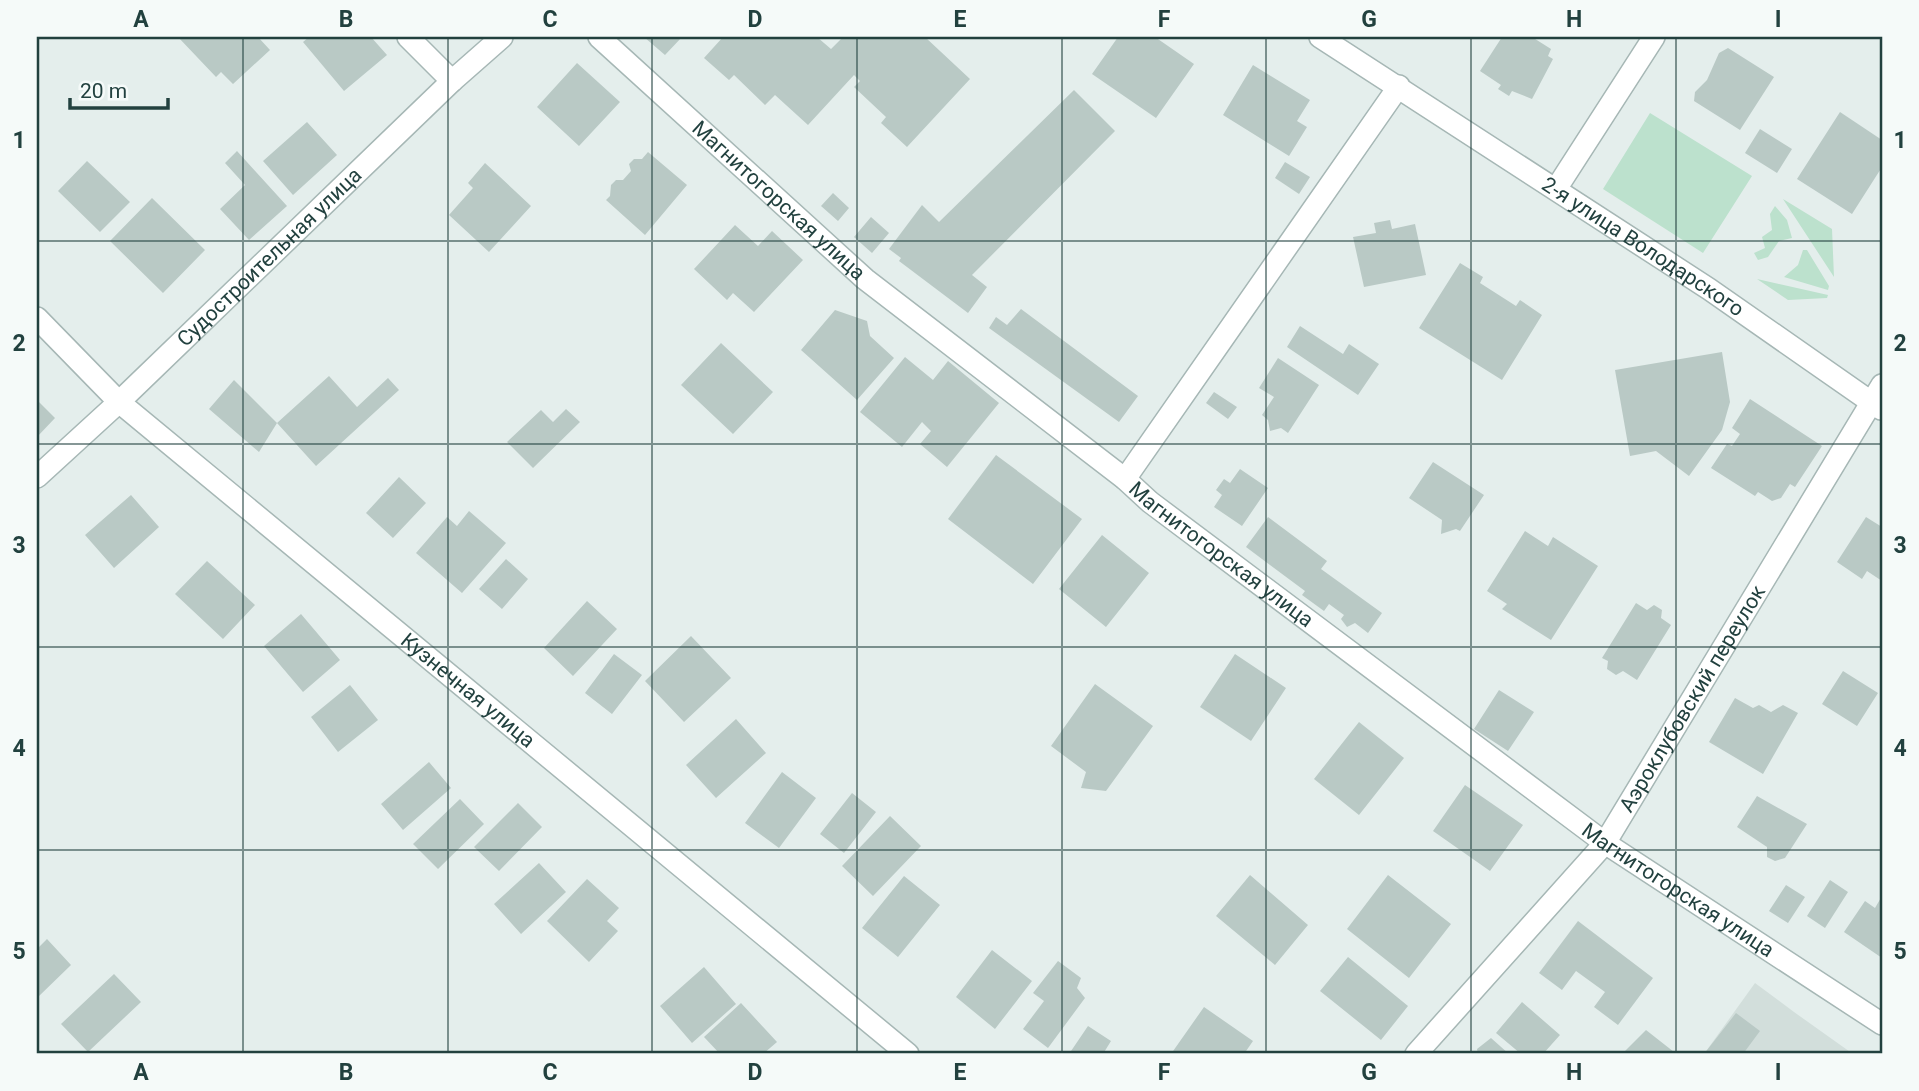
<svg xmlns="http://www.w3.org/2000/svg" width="1919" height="1091" viewBox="0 0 1919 1091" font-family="Roboto,sans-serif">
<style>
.built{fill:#d2dedb}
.green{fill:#bce1cd}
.building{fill:#b9c9c5}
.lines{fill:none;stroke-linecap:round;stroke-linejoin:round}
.minor-casing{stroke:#a6b7b5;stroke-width:24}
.minor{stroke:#fff;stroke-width:21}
.grid{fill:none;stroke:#22413f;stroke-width:2;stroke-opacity:0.55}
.labels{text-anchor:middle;stroke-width:6;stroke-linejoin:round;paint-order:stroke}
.street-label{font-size:21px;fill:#22413f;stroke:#f5faf9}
.neatline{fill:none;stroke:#22413f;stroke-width:2.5}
.grid-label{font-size:23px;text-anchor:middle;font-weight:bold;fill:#22413f}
</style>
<rect width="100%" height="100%" fill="#e4eeec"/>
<path class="built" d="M1755,983L1794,1012L1853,1054H1704Z"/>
<path class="green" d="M1650,113L1752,176L1703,253L1603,189Z
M1783,199L1832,229L1834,277Z
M1775,206L1787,220L1792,238L1779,241L1768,257L1758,260L1754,253L1765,248L1762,237L1772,230L1770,214Z
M1803,250H1807L1829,286L1828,290L1784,277L1798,265Z
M1757,279L1828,295L1827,298L1788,300Z"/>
<path class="building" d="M178,37H258L270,50L233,84L221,72L216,77Z
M309,37H371L387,55L344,91L303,42Z
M644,37H682L665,55Z
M723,37H817L831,49L843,37H925L970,79L907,147L881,123L886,117L854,87L860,81L854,75L808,125L775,95L765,105L734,75L729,80L704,58Z
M1118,37H1155L1194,64L1156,118L1092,74Z
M1502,37H1532L1551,49L1548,56L1553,59L1532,99L1512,91L1509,96L1498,89L1501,85L1480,71Z
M1728,48L1774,77L1740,130L1694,101L1695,92L1707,80L1719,53Z
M577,63L620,102L579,146L537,107Z
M1253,65L1310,100L1297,121L1307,127L1289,156L1223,115Z
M1074,90L1115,131L972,275L987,287L968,313L899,261L901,258L889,249L922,205L939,222Z
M1840,112L1882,140V167L1852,214L1797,179Z
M307,122L337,155L293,195L263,161Z
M1760,129L1792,149L1777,173L1745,153Z
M237,151L287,206L249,240L220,209L245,185L225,163Z
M648,152L687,185L645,235L606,200L610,196L611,185L616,180H623L631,171L629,164L634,159H642Z
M87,161L130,202L100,232L58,191Z
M1285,162L1310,177L1299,194L1275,178Z
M485,163L531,206L489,252L449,215L473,188L468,183Z
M833,193L849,208L838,221L821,206Z
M152,198L205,250L163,293L110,241Z
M871,217L889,233L872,253L854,237Z
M1390,220L1392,229L1415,224L1426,275L1364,287L1353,237L1376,233L1374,223Z
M735,225L758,246L772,231L803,260L754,312L733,293L727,300L694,269Z
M1460,263L1483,277L1480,283L1516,306L1520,300L1542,315L1502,380L1419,328Z
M1021,309L1138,396L1119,422L989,328L996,317L1007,325Z
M835,310L867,321L870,336L894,358L857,400L801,350Z
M1300,326L1343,354L1349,344L1379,364L1358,395L1287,347Z
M721,343L773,392L733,434L681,385Z
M1722,352L1730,402L1722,430L1689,476L1656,451L1630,456L1615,370Z
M905,357L933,380L948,361L999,403L947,467L920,444L931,431L922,422L902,447L860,412Z
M1278,358L1319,385L1288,433L1281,428L1270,431L1268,420L1262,415L1274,397L1259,388Z
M329,376L357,407L388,378L399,390L316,466L277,423Z
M234,380L277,423L259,452L209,409Z
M1214,392L1237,407L1228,419L1206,403Z
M1750,399L1822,446L1795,487L1790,484L1781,498L1772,501L1758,492L1755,496L1711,468L1727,444L1732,446L1740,434L1732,428Z
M37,400L55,418L37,437Z
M566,409L580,422L533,468L507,442L541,410L553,422Z
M996,455L1082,519L1033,584L948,519Z
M1433,462L1484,495L1460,531L1456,529L1441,534L1442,520L1409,498Z
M1240,469L1268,488L1242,526L1214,507L1222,495L1216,490L1224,479L1230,483Z
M399,477L426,503L393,538L366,513Z
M131,495L159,527L114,568L85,535Z
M469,511L506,543L462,593L416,553L447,517L457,526Z
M1268,517L1327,561L1321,569L1382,613L1368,633L1355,623L1347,627L1341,619L1344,615L1329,604L1324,611L1302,595L1305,591L1246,547Z
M1866,517L1882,527V581L1867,571L1862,579L1837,562Z
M1525,531L1548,546L1553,537L1598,566L1551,640L1502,609L1507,604L1487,591Z
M1102,535L1149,573L1106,627L1059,589Z
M506,559L528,579L502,609L479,589Z
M207,561L255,605L223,639L175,594Z
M587,601L617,629L573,676L544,648Z
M1636,603L1647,610L1654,605L1662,610L1661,618L1671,625L1637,680L1623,671L1616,675L1607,669L1608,661L1602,658Z
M301,614L340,660L303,692L264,646Z
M691,636L731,678L684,722L645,681Z
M614,654L642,675L612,714L585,693Z
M1235,654L1286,688L1251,741L1200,707Z
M1843,671L1878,693L1857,726L1822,704Z
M1095,684L1153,726L1106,791L1081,788L1086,772L1051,746Z
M350,685L378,720L338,752L311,717Z
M1499,690L1534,712L1508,751L1474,729Z
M1735,698L1753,708L1759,705L1771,712L1783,705L1798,713L1763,774L1709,742Z
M736,719L766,753L716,798L686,765Z
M1359,722L1404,758L1359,815L1314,779Z
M429,762L451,788L403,830L381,804Z
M782,772L816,798L779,848L745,823Z
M1465,785L1523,825L1490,871L1433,831Z
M852,793L876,812L844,853L820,834Z
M1757,796L1807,824L1785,858L1775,861L1767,857V847L1737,827Z
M460,799L484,824L438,869L413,844Z
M518,803L542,827L499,871L474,847Z
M890,816L921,846L873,896L842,866Z
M539,863L566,892L521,934L494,904Z
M1250,875L1308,925L1275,965L1216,916Z
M1388,875L1451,924L1409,978L1347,929Z
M904,876L940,905L898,957L862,928Z
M587,879L619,908L607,921L618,931L589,962L547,921Z
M1830,880L1848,892L1825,928L1807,916Z
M1786,885L1805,897L1788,923L1769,911Z
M1882,896V958L1844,932L1865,901L1875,908Z
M1578,921L1653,978L1618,1025L1594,1007L1605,992L1576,971L1562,990L1539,973Z
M47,939L71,965L37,998V949Z
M992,950L1032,981L995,1029L956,997Z
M1348,957L1408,1006L1381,1040L1320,991Z
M1058,961L1081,978L1077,988L1085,998L1048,1048L1023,1029L1044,1001L1033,993Z
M704,967L736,1004L692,1043L660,1006Z
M114,974L141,1002L88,1052L61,1024Z
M1522,1002L1560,1035L1543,1054H1521L1496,1033Z
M741,1003L777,1042L763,1054H720L704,1037Z
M1204,1007L1253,1041L1244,1054H1171Z
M1736,1013L1760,1031L1743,1054H1704Z
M1088,1026L1111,1041L1103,1054H1069Z
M1646,1030L1674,1052L1672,1054H1628L1625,1051Z
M1491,1038L1509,1054H1478L1477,1049Z"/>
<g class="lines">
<defs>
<g id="minor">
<path d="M408,37L452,81"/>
<path id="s1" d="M599,37L865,279L1125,479L1150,502L1605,843L1882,1024"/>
<path id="s2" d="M1320,37L1709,289L1881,409"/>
<path d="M1556,189L1654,37"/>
<path id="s3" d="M37,318L119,402L908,1054"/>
<path id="s4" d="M37,477L119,402L452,81L502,37"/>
<path d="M1125,479L1399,86"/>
<path id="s5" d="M1416,1054L1605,843L1882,385"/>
</g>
</defs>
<use href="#minor" class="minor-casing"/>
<use href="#minor" class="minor"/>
</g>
<path class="grid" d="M243,37V1054M448,37V1054M652,37V1054M857,37V1054M1062,37V1054M1266,37V1054M1471,37V1054M1676,37V1054M37,241H1882M37,444H1882M37,647H1882M37,850H1882"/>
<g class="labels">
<g class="street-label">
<text dy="7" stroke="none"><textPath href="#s1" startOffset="243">Магнитогорская улица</textPath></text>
<text dy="7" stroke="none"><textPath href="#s2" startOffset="385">2-я улица Володарского</textPath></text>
<text dy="7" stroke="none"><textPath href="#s4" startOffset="320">Судостроительная улица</textPath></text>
<text dy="7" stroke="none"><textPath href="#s1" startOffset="810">Магнитогорская улица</textPath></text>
<text dy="7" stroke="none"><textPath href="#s3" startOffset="570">Кузнечная улица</textPath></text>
<text dy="7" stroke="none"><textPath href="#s5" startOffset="452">Аэроклубовский переулок</textPath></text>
<text dy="7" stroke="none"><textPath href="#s1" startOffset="1377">Магнитогорская улица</textPath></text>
</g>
</g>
<rect width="1919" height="1091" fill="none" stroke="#f5faf9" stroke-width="77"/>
<path d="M70 98v10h98v-10" fill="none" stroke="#22413f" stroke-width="3.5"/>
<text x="80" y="98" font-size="21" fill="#22413f" stroke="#f5faf9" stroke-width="5" paint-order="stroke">20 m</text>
<rect x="38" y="38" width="1843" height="1014" class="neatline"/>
<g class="grid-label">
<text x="141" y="27">A</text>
<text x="346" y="27">B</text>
<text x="550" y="27">C</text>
<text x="755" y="27">D</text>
<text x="960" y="27">E</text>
<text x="1164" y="27">F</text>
<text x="1369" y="27">G</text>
<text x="1574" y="27">H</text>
<text x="1778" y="27">I</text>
<text x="19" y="148">1</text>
<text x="1900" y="148">1</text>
<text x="19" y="351">2</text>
<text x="1900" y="351">2</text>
<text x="19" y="553">3</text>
<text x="1900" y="553">3</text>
<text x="19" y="756">4</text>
<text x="1900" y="756">4</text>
<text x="19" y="959">5</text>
<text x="1900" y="959">5</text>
<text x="141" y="1080">A</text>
<text x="346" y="1080">B</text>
<text x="550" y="1080">C</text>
<text x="755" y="1080">D</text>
<text x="960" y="1080">E</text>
<text x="1164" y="1080">F</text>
<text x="1369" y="1080">G</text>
<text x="1574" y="1080">H</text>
<text x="1778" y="1080">I</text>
</g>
</svg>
